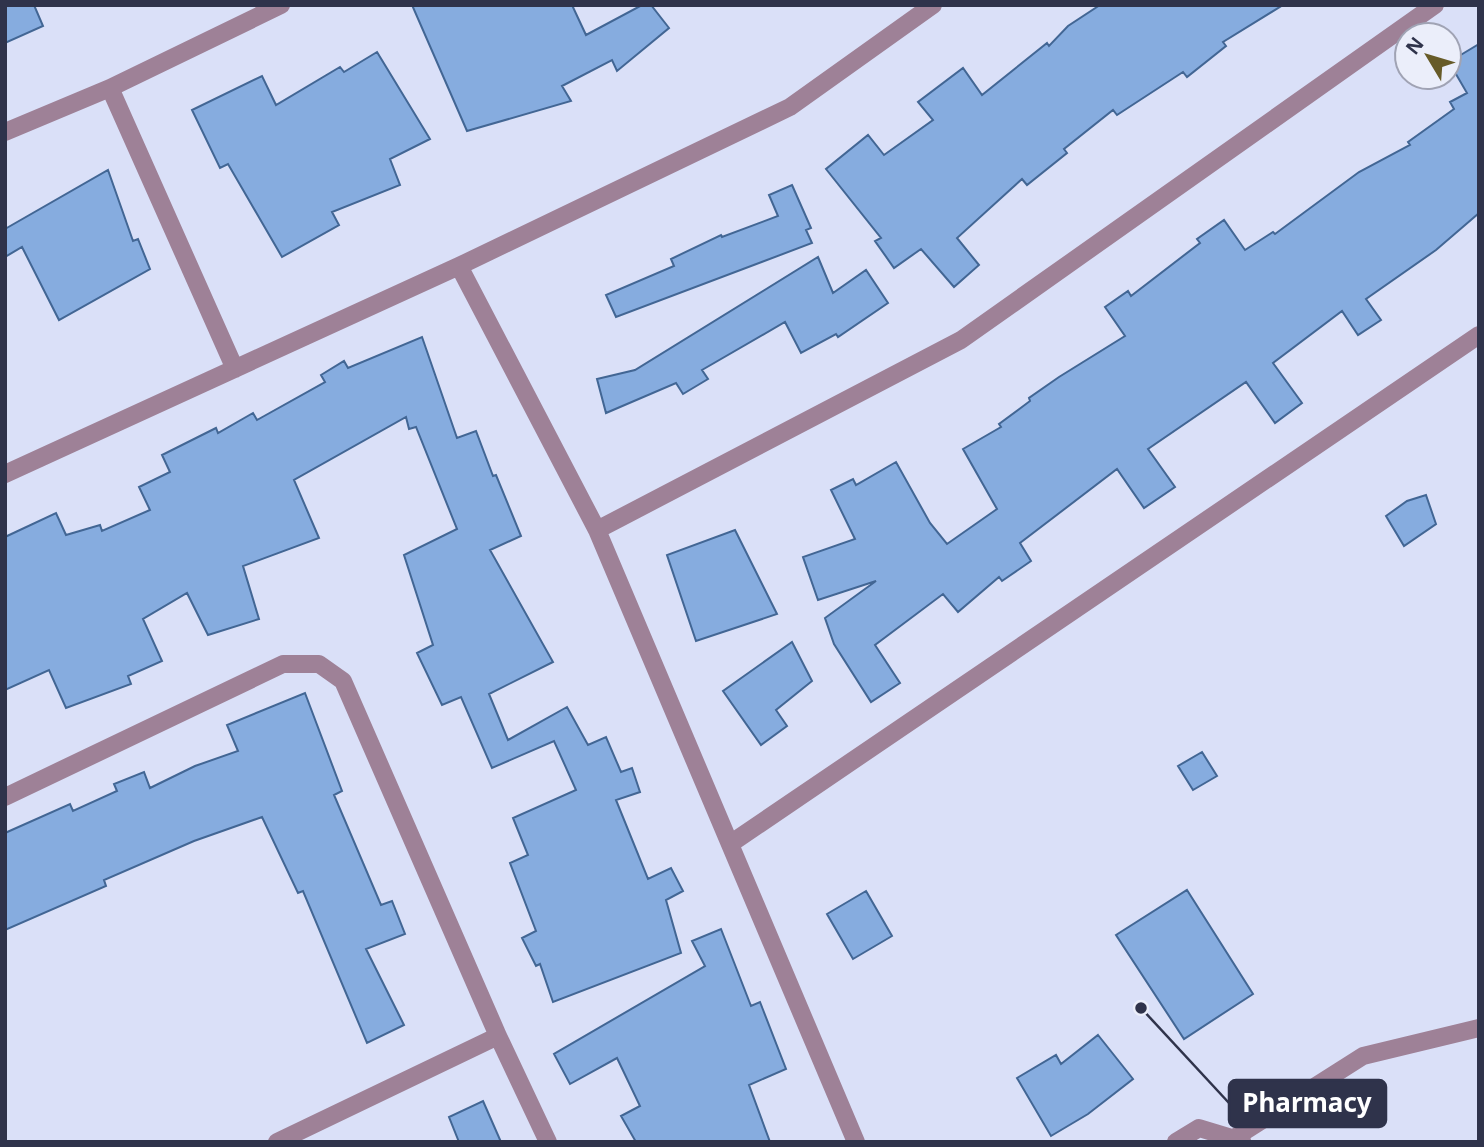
<svg xmlns="http://www.w3.org/2000/svg" width="1484" height="1147" viewBox="0 0 1484 1147" font-family="'Noto Sans',sans-serif">
<style>
.building{fill:#86acdf;stroke:#426694;stroke-width:2}
.lines{fill:none;stroke-linecap:round;stroke-linejoin:round}
.minor{stroke:#9e8197;stroke-width:18}
.leader{fill:none;stroke:#2f334b;stroke-width:2.5}
.callout-dot{fill:#2f334b;stroke:#ebeefa;stroke-width:2.5}
.callout{fill:#2f334b;stroke:#2f334b;stroke-width:2.5}
.callout-label{font-size:26px;text-anchor:middle;font-weight:bold;fill:#fff}
</style>
<rect width="100%" height="100%" fill="#dae0f8"/>
<path class="building" d="M5,5H34L43,26L5,43Z
M412,5H572L586,35L642,5H651L669,28L617,71L612,60L562,86L571,101L467,131Z
M1100,5H1283L1223,42L1226,46L1187,77L1183,72L1117,115L1113,110L1064,149L1067,153L1027,185L1022,179L957,238L979,265L954,287L921,249L894,268L875,241L881,238L826,169L868,135L884,155L933,120L918,102L963,68L982,95L1047,43L1049,46L1068,26Z
M1479,44V213L1436,250L1366,299L1381,320L1358,335L1342,311L1273,363L1302,403L1275,423L1246,382L1148,449L1175,487L1144,508L1117,469L1020,543L1031,561L1002,581L999,577L958,612L943,594L875,645L900,683L871,702L834,644L825,618L876,581L818,600L803,557L855,539L831,490L853,479L856,485L896,462L930,523L947,544L997,509L963,449L1001,427L999,424L1030,401L1029,398L1059,377L1125,336L1105,307L1128,291L1131,296L1200,243L1197,239L1224,220L1245,250L1273,232L1275,234L1359,172L1410,145L1408,142L1454,109L1450,102L1467,93L1449,62Z
M377,52L430,139L390,159L400,185L332,212L339,225L282,257L228,164L220,168L192,110L262,76L276,105L340,67L344,72Z
M108,170L133,241L138,239L150,269L59,320L22,247L5,257V229Z
M792,185L811,228L806,230L812,243L616,317L606,295L674,266L671,259L721,235L722,237L778,216L769,195Z
M818,257L833,293L866,270L888,303L838,337L836,334L801,353L785,322L702,370L708,379L683,394L676,383L606,413L597,379L635,370Z
M422,337L457,438L476,431L493,476L496,475L521,536L490,550L553,662L489,694L508,740L567,707L588,745L606,737L621,772L632,768L640,792L616,800L648,879L671,868L683,891L666,900L681,953L553,1002L540,964L536,966L522,938L536,931L510,863L528,855L513,818L576,790L554,741L492,768L461,697L442,705L417,653L433,645L404,555L457,529L416,427L409,429L406,417L294,480L319,538L243,566L259,619L208,635L187,593L143,619L162,661L128,676L131,684L66,708L49,670L5,690V537L56,513L66,535L100,525L102,531L150,510L139,487L170,472L162,455L216,428L218,433L253,413L257,420L325,382L321,375L344,361L348,368Z
M1426,495L1436,524L1404,546L1386,516L1407,501Z
M735,530L777,614L696,641L667,555Z
M792,642L812,681L776,710L787,726L761,745L723,691Z
M305,693L342,791L334,795L381,905L392,901L405,934L366,949L404,1025L367,1043L303,891L298,893L262,817L194,841L104,880L106,886L5,930V833L70,804L73,811L117,791L114,784L144,772L150,788L195,766L238,751L227,725Z
M1202,752L1217,776L1193,790L1178,766Z
M1187,890L1253,994L1184,1039L1116,935Z
M866,891L892,936L853,959L827,914Z
M721,929L751,1006L760,1002L786,1069L749,1085L770,1142H636L621,1116L640,1106L617,1058L570,1084L554,1054L705,966L692,941Z
M1098,1035L1133,1079L1088,1114L1051,1136L1017,1078L1056,1055L1061,1064Z
M483,1101L501,1142H459L449,1117Z"/>
<g class="lines">
<path class="minor" d="M110,88L235,369
M5,132L110,88L281,5
M459,266L597,530L856,1142
M5,474L459,266L790,107L933,5
M597,530L961,340L1435,5
M5,797L283,664H319L343,681L498,1036L548,1142
M730,844L1479,335
M1234,1138L1363,1056L1479,1028
M277,1142L498,1036
M1176,1142L1199,1128L1242,1141"/>
</g>
<path class="leader" d="M1141 1008L1229 1103"/>
<circle class="callout-dot" cx="1141" cy="1008" r="7"/>
<rect class="callout" x="1229" y="1080" width="157" height="47" rx="7"/>
<g class="callout-label">
<text x="1307" y="1112">Pharmacy</text>
</g>
<rect width="1484" height="1147" fill="none" stroke="#2f334b" stroke-width="14"/>
<g transform="translate(1428 56) rotate(308)"><circle r="33" fill="#ebeefa" stroke="#a0a3b4" stroke-width="2"/>
<path d="M0-5L12 26L0 18L-12 26Z" fill="#675b28"/>
<text y="-10" font-size="19" font-weight="bold" text-anchor="middle" fill="#2f334b">N</text>
</g>
</svg>
